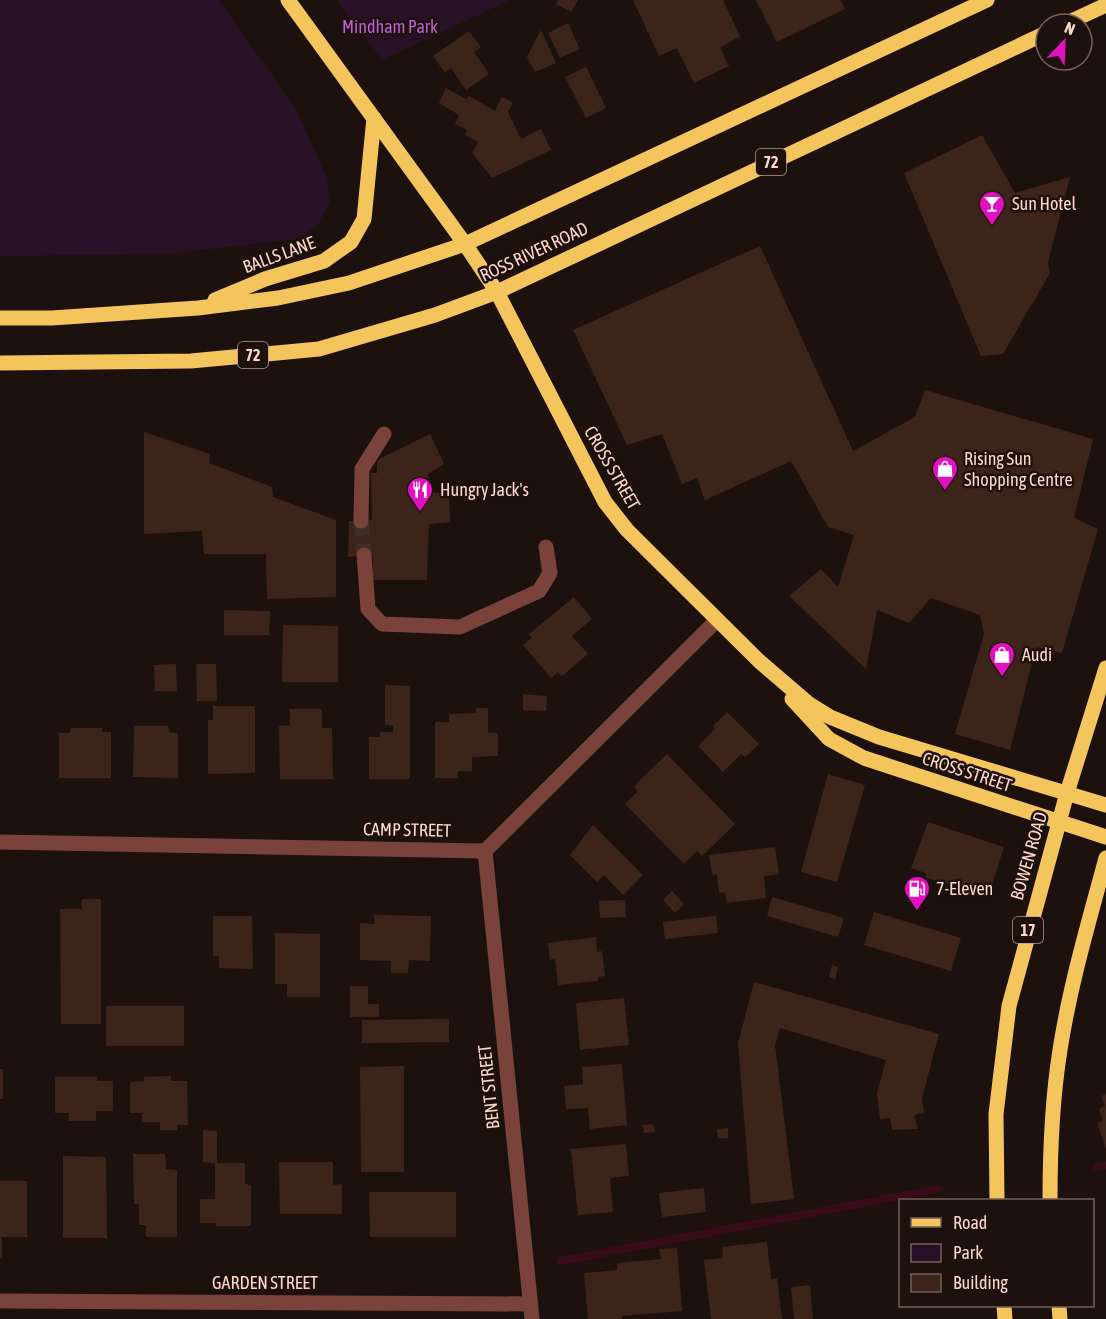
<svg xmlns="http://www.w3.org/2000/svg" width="1106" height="1319" viewBox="0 0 1106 1319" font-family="'Asap Condensed',sans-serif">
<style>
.green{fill:#271126}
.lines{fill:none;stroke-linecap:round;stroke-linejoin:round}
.stream{stroke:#380c19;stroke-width:8}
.building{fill:#3d241b}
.minor-tunnel{stroke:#3e2e2a;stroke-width:15;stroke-dasharray:15 8;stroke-linecap:butt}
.minor{stroke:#79423b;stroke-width:15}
.major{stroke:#f4c55c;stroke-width:15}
.labels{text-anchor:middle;stroke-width:5;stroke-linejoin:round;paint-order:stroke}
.shield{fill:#1d110d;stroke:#b99a93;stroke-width:1.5}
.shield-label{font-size:16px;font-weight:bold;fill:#fcd5cd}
.park-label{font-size:18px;fill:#c05fd6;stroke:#1d110d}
.poi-label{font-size:18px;fill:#fcd5cd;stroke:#1d110d;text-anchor:start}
.street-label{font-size:18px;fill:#fcd5cd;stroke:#1d110d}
</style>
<rect width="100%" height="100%" fill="#1d110d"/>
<path class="green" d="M0,0H219L296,109L326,176L330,202L317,226L298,239L168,254L0,256Z
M336,0H510L382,60Z"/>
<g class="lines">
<path class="stream" d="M1097,1167L1106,1165
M561,1261L937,1189"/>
</g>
<path class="building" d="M558,0H578L571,12L556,4Z
M633,0H723L740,36L720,48L729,66L694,83L677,48L659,56Z
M756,0H840L845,9L777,42Z
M568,23L580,49L560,58L548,33Z
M541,30L556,63L535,72L527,57Z
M469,31L481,47L474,52L489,74L466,90L451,68L445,73L433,56Z
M586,67L606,108L586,118L565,77Z
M446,88L466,99L469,96L495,111L502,97L513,103L508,112L521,139L541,129L551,150L492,178L472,153L478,142L465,135L467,130L455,124L459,115L439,103Z
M982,135L1015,193L1070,177L1048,262L1050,273L1003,354L981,356L904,173Z
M760,246L853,451L915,417L925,390L1093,439L1074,518L1098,529L1062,653L1036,647L1010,750L955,734L984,634L980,615L931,598L909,623L877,610L866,669L789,596L821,569L838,587L854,535L828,527L791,461L705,500L697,478L682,484L662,434L627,445L573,330Z
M144,432L210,454L209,463L272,487L273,497L336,520V597L267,599L266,554H204L202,531L144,534Z
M430,434L444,464L428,474L429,492L449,494L450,522L429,524L427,580H373V557L364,555L348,557L349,521L372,520L371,473H377V460Z
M574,597L592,619L572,636L588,654L562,676L558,672L551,678L523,645L532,638L529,634Z
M224,610L270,611L269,635H224Z
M283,625L338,626V682H282Z
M176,664L177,691H155L154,665Z
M196,664H216L217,701H197Z
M385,685L410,686V779H369V737H380V732H393V726L385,725Z
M523,694L547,696L546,711L523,710Z
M213,706H255V773L208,774V720H213Z
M476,708H488V733H498V756L472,757V771H458V778H435V722H449V714L476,713Z
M290,709H322V728H332L333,779H280L279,726L290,725Z
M727,712L759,744L745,757L741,754L723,772L698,746L715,729L713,726Z
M134,726H168L169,732L178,733V778L133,777Z
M70,728H102V732H111V778H59V733H70Z
M667,754L735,824L702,856L697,851L684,864L625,804L638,791L634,786Z
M828,774L865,785L837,882L801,872Z
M928,822L1004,847L991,888L978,894L925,877L926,873L911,868Z
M593,825L643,875L623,895L604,875L597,882L570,855Z
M775,847L779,874L764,876L766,898L727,903L725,892L719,893L717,874L712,875L709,855Z
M672,891L684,904L675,913L663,900Z
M772,897L844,918L838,937L767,916Z
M82,899H101V1024H61L60,909H82Z
M625,900L626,917L600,918L599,901Z
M874,912L961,938L951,971L864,945Z
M374,915L431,916L430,961L409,960L408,973H391V961L360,960V923L374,924Z
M213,916H252L253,969L219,968V956H213Z
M716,916L718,933L665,939L663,922Z
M275,933L320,934V997H287V984H275Z
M596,937L597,952L602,951L605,976L598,977V981L558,985L555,959L550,960L548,943Z
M832,965L838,967L835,979L829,977Z
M754,982L939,1034L922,1098L924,1113L914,1115L918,1129L892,1130L890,1118L880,1119L877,1093L886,1060L780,1028L775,1045L794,1199L751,1204L738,1044Z
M350,986H368V1004H379V1017H350Z
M624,998L629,1045L580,1050L576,1003Z
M106,1006H184V1046H106Z
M449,1019V1042L362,1043V1020Z
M622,1064L627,1125L590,1129L588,1108L566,1109L564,1086L583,1084L582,1067Z
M404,1066V1172H361L360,1067Z
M0,1069H3V1099H0Z
M171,1076V1081H187L188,1125H177V1130H160V1122H142V1113H130V1082L145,1081L143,1077Z
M55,1077H97V1081H113V1111H96V1121H69V1113H55Z
M1106,1094V1149L1097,1123L1103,1121L1099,1109L1105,1106L1101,1096Z
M653,1124L655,1132L644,1133L643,1125Z
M728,1128V1138H718L717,1129Z
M203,1130L217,1131V1163L203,1162Z
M626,1144L629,1176L610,1178L613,1212L578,1215L571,1149Z
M133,1154H165L166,1169L177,1170V1237H146V1225H139V1204H134Z
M63,1156L106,1157L107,1238H63Z
M279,1162H333V1185L342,1184V1214H280Z
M215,1163H245V1184L251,1185V1226H216V1223H200V1199H215Z
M0,1181H27V1237H2V1258H0Z
M704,1188L706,1212L662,1217L659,1193Z
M369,1192H456V1237H370Z
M767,1242L771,1279L777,1278L782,1319H711L704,1260L723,1258L722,1247Z
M677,1248L682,1311L622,1316V1319H588L584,1273L617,1270V1263L661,1259L659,1249Z
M810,1285L813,1319H794L791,1287Z"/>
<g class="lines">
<path class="minor-tunnel" d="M361,521L364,555"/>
<path class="minor" d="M361,521L362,469L384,434
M364,555L368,609L382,624L460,627L539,591L550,573L546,547
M0,842L485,851L717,620
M485,851L532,1319
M0,1301L531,1304"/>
<path class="major" d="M288,0L465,244L497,292L605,502L627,530L759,661L809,704L830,717L879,737L1106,805
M1065,24L1106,5
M215,300L265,279L324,261L351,242L364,219L374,118
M0,318H52L198,308L278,298L349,283L465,244L987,0
M0,363L191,361L319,349L435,315L497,292L1046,33
M792,699L829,739L864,758L1106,837
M997,1200L996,1114L1009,1006L1067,793L1106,668
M1050,1200C1050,1150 1052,1100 1060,1050C1070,985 1089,921 1106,858
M1004,1306L1005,1319
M1059,1306L1060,1319"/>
</g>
<defs>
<symbol id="bar-pin" viewBox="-11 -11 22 30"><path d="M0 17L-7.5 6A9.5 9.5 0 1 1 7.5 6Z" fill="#e50fc2" stroke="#1d110d"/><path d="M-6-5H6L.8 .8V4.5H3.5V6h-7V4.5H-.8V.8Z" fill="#fff"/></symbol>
<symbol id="shop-pin" viewBox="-11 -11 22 30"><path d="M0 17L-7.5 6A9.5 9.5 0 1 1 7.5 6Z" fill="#e50fc2" stroke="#1d110d"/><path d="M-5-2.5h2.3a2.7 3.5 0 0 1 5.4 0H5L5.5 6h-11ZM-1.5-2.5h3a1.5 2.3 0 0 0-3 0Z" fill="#fff"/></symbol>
<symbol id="restaurant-pin" viewBox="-11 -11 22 30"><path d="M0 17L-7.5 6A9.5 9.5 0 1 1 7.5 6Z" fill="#e50fc2" stroke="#1d110d"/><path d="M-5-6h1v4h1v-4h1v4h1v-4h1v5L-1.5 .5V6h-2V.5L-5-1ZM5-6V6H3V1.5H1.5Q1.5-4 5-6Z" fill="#fff"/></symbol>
<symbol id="fuel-pin" viewBox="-11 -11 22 30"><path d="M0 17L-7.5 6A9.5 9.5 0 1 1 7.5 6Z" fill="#e50fc2" stroke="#1d110d"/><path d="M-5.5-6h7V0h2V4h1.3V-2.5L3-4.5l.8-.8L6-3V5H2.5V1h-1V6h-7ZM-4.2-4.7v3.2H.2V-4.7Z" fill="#fff"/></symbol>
</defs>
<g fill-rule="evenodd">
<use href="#bar-pin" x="977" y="189" width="30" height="40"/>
<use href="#shop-pin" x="930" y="454" width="30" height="40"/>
<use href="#restaurant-pin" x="405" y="475" width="30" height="40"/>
<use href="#shop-pin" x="987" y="640" width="30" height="40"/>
<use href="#fuel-pin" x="902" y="874" width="30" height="40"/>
</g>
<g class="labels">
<g class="shield">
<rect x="756" y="149" width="30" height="26" rx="4.5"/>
<rect x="238" y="342" width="30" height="26" rx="4.5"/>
<rect x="1013" y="917" width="30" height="26" rx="4.5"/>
</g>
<g class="shield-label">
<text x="771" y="168">72</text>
<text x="253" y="361">72</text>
<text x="1028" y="936">17</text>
</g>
<g class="park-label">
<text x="390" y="33">Mindham Park</text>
</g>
<g class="poi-label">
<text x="1012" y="210">Sun Hotel</text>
<text x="964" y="465">Rising Sun<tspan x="964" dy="21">Shopping Centre</tspan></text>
<text x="440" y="496">Hungry Jack's</text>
<text x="1022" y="661">Audi</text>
<text x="936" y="895">7-Eleven</text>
</g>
<g class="street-label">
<text transform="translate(534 252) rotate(-25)" y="6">ROSS RIVER ROAD</text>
<text transform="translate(279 255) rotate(-20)" y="6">BALLS LANE</text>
<text transform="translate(612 468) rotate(60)" y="6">CROSS STREET</text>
<text transform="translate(967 772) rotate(18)" y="6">CROSS STREET</text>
<text transform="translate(407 830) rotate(1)" y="6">CAMP STREET</text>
<text transform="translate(1029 856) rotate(-74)" y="6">BOWEN ROAD</text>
<text transform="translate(489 1087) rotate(-96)" y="6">BENT STREET</text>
<text x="265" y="1289">GARDEN STREET</text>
</g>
</g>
<rect x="899" y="1199" width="195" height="108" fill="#1d110d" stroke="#765f5a" stroke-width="1.5"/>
<rect x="911" y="1218" width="30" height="9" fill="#f4c55c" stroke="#765f5a" stroke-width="1.5"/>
<text x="953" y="1229" font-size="18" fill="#fcd5cd">Road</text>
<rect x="911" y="1244" width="30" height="18" fill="#271126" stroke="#765f5a" stroke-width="1.5"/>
<text x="953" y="1259" font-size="18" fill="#fcd5cd">Park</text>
<rect x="911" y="1274" width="30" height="18" fill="#3d241b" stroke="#765f5a" stroke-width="1.5"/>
<text x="953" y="1289" font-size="18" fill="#fcd5cd">Building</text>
<g transform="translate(1064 42) rotate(23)"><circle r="28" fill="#1d110d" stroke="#765f5a" stroke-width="1.5"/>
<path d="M0-4.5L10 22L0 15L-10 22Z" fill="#e50fc2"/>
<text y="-9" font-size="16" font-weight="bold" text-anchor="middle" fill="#fcd5cd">N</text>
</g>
</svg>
